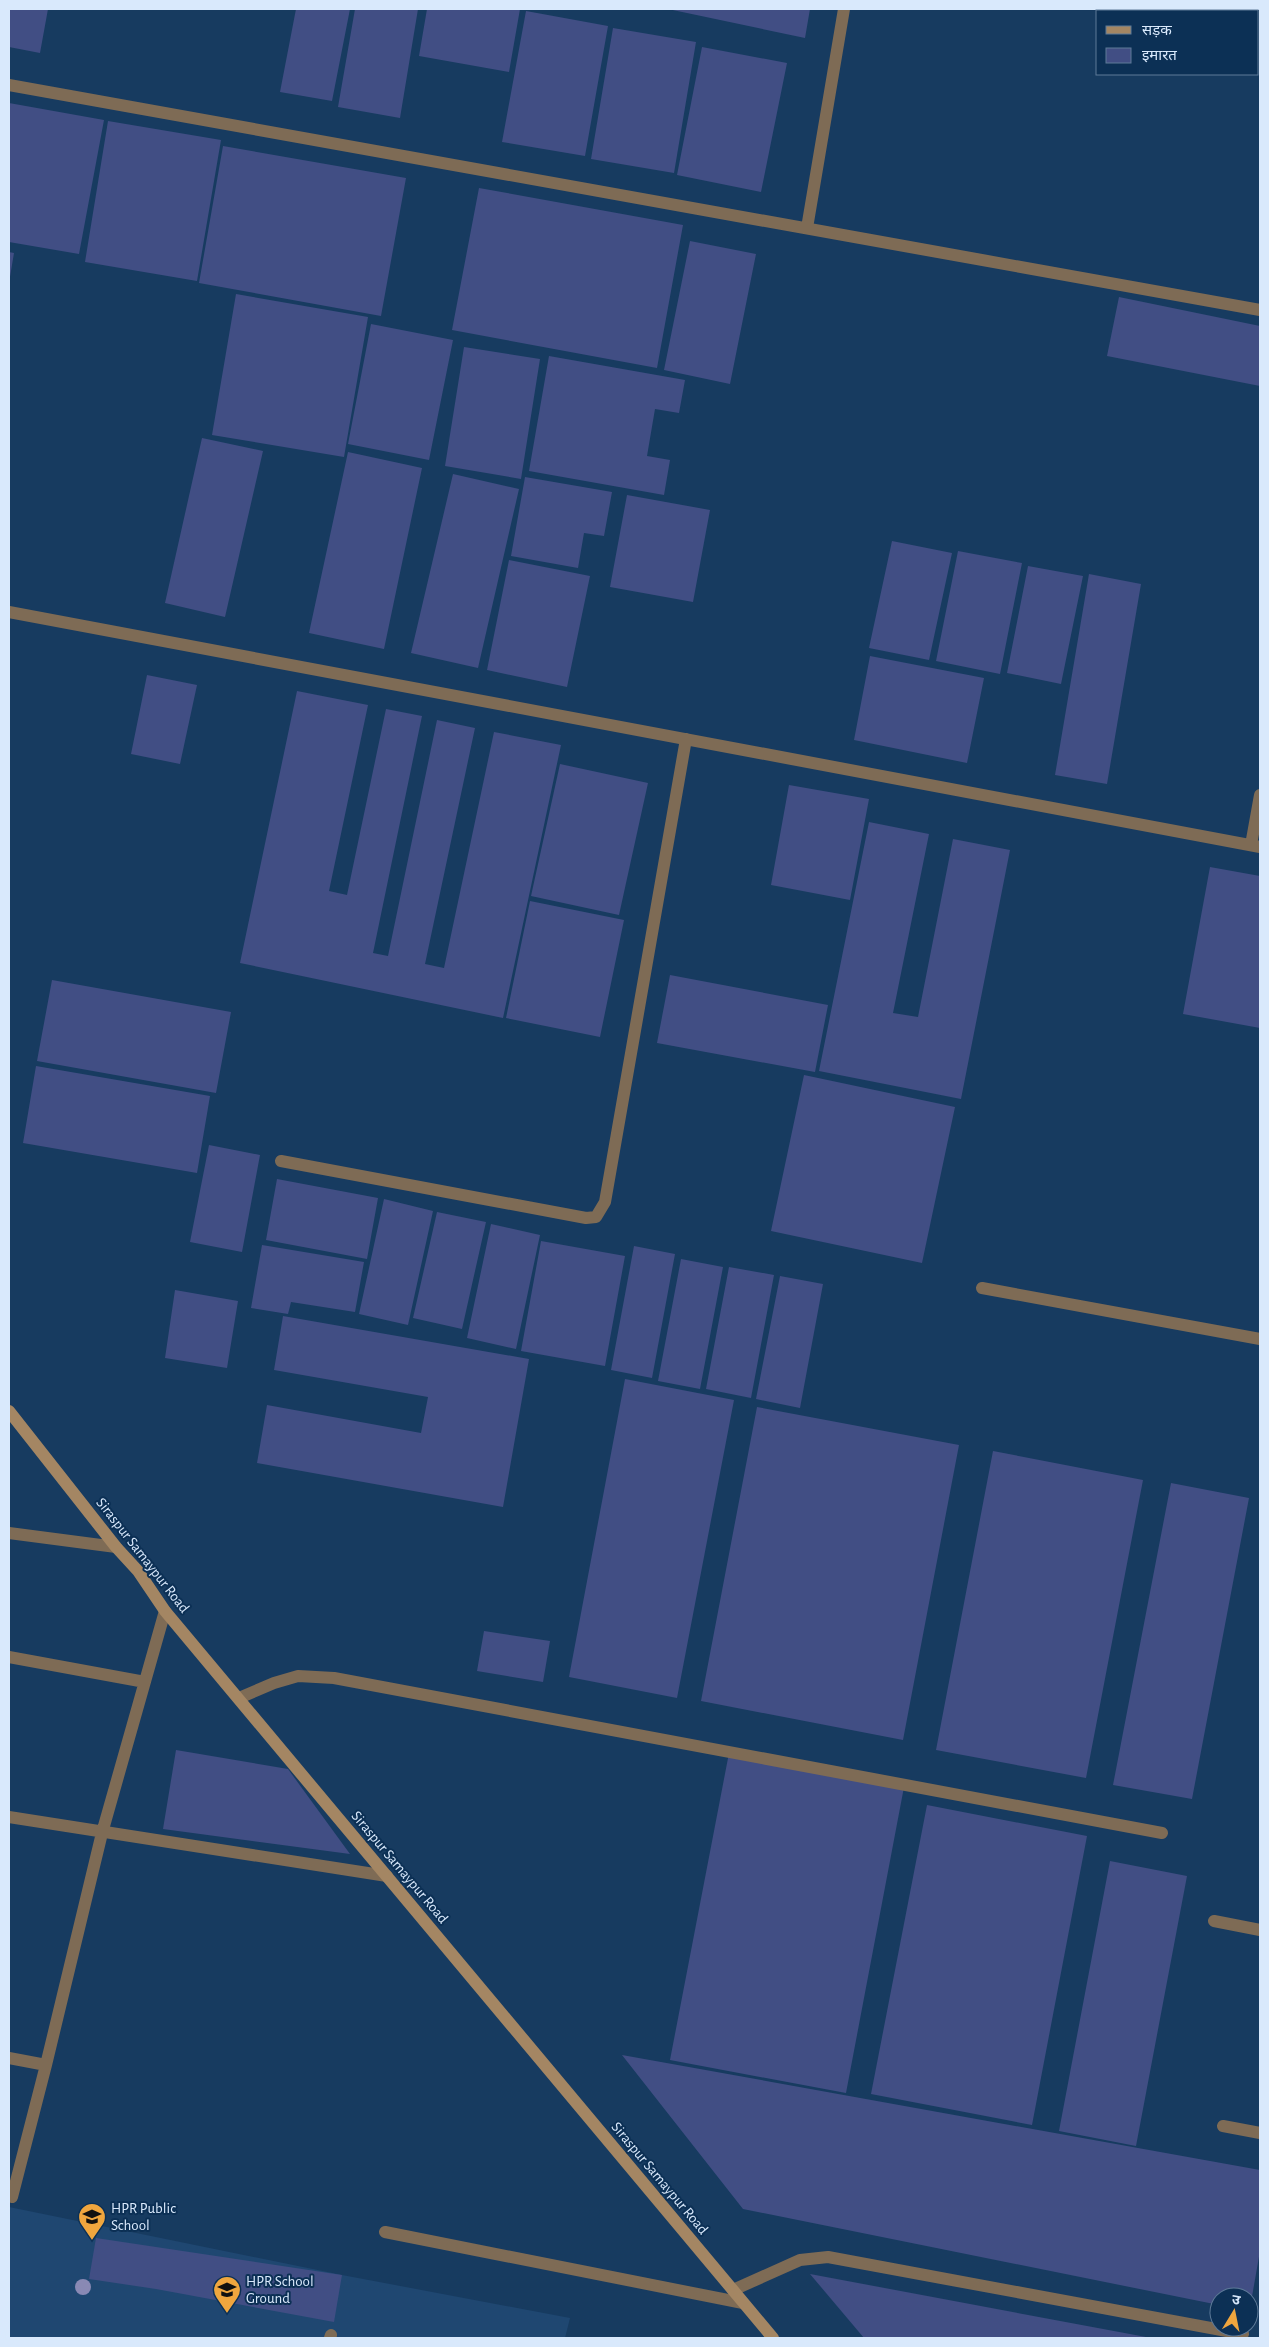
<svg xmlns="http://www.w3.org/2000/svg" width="1269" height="2347" viewBox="0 0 1269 2347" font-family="'Alegreya Sans','Noto Sans Devanagari',sans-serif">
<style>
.built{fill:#1f4771}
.building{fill:#414e84}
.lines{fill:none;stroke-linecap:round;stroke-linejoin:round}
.lane{stroke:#7e6b55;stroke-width:12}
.street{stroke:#7e6b55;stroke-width:12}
.secondary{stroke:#a48663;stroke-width:12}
.tree{fill:#8989b4}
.labels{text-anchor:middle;stroke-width:4;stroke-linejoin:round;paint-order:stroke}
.street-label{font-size:15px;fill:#d9e9fc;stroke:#0c3055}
.poi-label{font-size:15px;fill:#d9e9fc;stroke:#0c3055;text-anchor:start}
</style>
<rect width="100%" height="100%" fill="#173b60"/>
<path class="built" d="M9,2207L342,2275L570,2318L565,2338H9Z"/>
<path class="building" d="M9,9H48L40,53L9,47Z
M296,9H350L332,101L280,92Z
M355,9H418L400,118L338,107Z
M427,9H520L509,72L419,56Z
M668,9H810L805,38Z
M526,11L608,26L585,156L502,142Z
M613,28L696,42L674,173L591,159Z
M702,47L787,63L761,192L677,175Z
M9,103L104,120L79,254L9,242Z
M108,121L221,140L197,281L85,262Z
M223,146L406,178L381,316L199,283Z
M479,188L683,225L657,368L452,330Z
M690,241L756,254L730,384L664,370Z
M9,252L14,253L10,277H9Z
M236,294L368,317L344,457L212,435Z
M1119,297L1260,326V386L1107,356Z
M371,324L453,340L429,460L348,444Z
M464,347L540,359L521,479L445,466Z
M549,356L685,380L679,413L655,409L647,456L670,460L664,495L529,471Z
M202,438L263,451L225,617L165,603Z
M348,452L422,468L384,649L309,633Z
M453,474L519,489L478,668L411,653Z
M525,477L612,492L604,536L584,533L578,568L511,556Z
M627,495L710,510L693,602L610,587Z
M892,541L952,553L929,660L869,648Z
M958,551L1022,563L1000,674L936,661Z
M509,560L590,576L567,687L487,670Z
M1028,566L1083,576L1061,684L1007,673Z
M1089,574L1141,584L1107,784L1055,775Z
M870,656L984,678L967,763L854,740Z
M147,675L197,685L180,764L131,754Z
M297,691L368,705L329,891L347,895L386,709L422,716L373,953L388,956L437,720L475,728L425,964L444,968L494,732L561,745L503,1018L240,963Z
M560,764L648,783L619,915L531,896Z
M789,785L869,799L850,900L771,885Z
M869,822L929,834L893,1013L918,1017L953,839L1010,850L961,1099L819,1071Z
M1210,867L1260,876V1028L1183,1014Z
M530,901L624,920L600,1037L506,1018Z
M670,975L828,1005L815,1072L657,1043Z
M52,980L231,1012L216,1093L37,1061Z
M36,1066L210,1096L197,1173L23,1143Z
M804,1075L955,1107L922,1263L771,1231Z
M209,1145L260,1155L242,1252L190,1242Z
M277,1179L378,1198L367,1259L266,1240Z
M384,1199L433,1211L408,1325L359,1314Z
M437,1212L486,1222L462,1329L413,1318Z
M491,1224L540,1235L516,1349L467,1338Z
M541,1241L625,1256L605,1366L521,1351Z
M262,1245L364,1262L355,1312L291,1302L288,1314L251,1308Z
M634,1246L675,1254L652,1378L611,1370Z
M681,1259L723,1267L700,1389L658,1381Z
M729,1267L774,1275L751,1398L706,1389Z
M780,1276L823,1284L800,1408L756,1399Z
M175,1290L238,1301L227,1368L165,1358Z
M283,1316L529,1359L503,1507L257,1463L267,1405L421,1433L428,1397L274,1370Z
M625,1379L734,1400L677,1698L569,1677Z
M757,1407L959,1445L903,1740L701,1701Z
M993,1451L1143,1480L1086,1778L936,1750Z
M1171,1483L1249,1498L1192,1799L1113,1785Z
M484,1631L550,1641L543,1682L477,1671Z
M176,1750L288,1769L350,1854L163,1829Z
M729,1753L904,1787L846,2093L670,2060Z
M927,1805L1087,1836L1032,2125L871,2094Z
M1110,1861L1187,1876L1136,2146L1059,2131Z
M622,2055L1260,2170V2251L1250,2308L1249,2297H1219V2305L743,2209Z
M96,2238L342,2275L334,2322L156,2289L89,2279Z
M810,2274L1146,2337V2338H864Z"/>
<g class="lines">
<path class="lane" d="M9,85L1260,310
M807,228L844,9
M9,612L1260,847
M1251,845L1260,795
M281,1161L586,1218L596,1217L605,1202L686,739
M982,1288L1260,1339
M239,1698L274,1683L298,1676L334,1678L1162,1833
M733,2290L800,2260L828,2257L1243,2334
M330,2338L331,2335"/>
<path class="street" d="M9,1533L116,1547
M9,1657L145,1682
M9,1817L387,1876
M1214,1921L1260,1930
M9,2058L46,2065
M1223,2126L1260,2133
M12,2197L46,2065L102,1833L165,1611
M385,2232L743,2303"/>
<path class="secondary" d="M9,1411L116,1547L138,1571L165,1611L773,2338"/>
</g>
<circle class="tree" cx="83" cy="2287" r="8"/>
<defs>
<symbol id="school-pin" viewBox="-11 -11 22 30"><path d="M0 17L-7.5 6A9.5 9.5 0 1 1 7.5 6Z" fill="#f0a63e" stroke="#0c3055"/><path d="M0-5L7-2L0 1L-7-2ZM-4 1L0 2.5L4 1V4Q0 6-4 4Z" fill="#111"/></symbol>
</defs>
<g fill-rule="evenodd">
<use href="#school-pin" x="76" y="2201" width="32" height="43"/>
<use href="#school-pin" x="211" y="2274" width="32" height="43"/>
</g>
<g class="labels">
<g class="street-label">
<text transform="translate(143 1555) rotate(52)" y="5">Siraspur Samaypur Road</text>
<text transform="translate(400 1867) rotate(50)" y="5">Siraspur Samaypur Road</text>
<text transform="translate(660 2178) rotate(50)" y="5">Siraspur Samaypur Road</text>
</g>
<g class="poi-label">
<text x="111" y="2213">HPR Public<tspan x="111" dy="17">School</tspan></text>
<text x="246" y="2286">HPR School<tspan x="246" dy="17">Ground</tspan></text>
</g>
</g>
<rect width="1269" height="2347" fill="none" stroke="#d9e9fc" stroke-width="20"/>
<rect x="1096" y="10" width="162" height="65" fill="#0c3055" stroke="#5e7a98"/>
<rect x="1106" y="26" width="25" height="8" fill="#a48663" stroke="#5e7a98"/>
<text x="1142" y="35" font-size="15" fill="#d9e9fc">सड़क</text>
<rect x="1106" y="48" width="25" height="15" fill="#414e84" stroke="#5e7a98"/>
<text x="1142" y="60" font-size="15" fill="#d9e9fc">इमारत</text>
<g transform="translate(1234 2312) rotate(10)"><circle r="24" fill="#0c3055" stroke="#5e7a98"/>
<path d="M0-4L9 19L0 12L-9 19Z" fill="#f0a63e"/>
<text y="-8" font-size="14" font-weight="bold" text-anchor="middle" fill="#d9e9fc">उ</text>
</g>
</svg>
